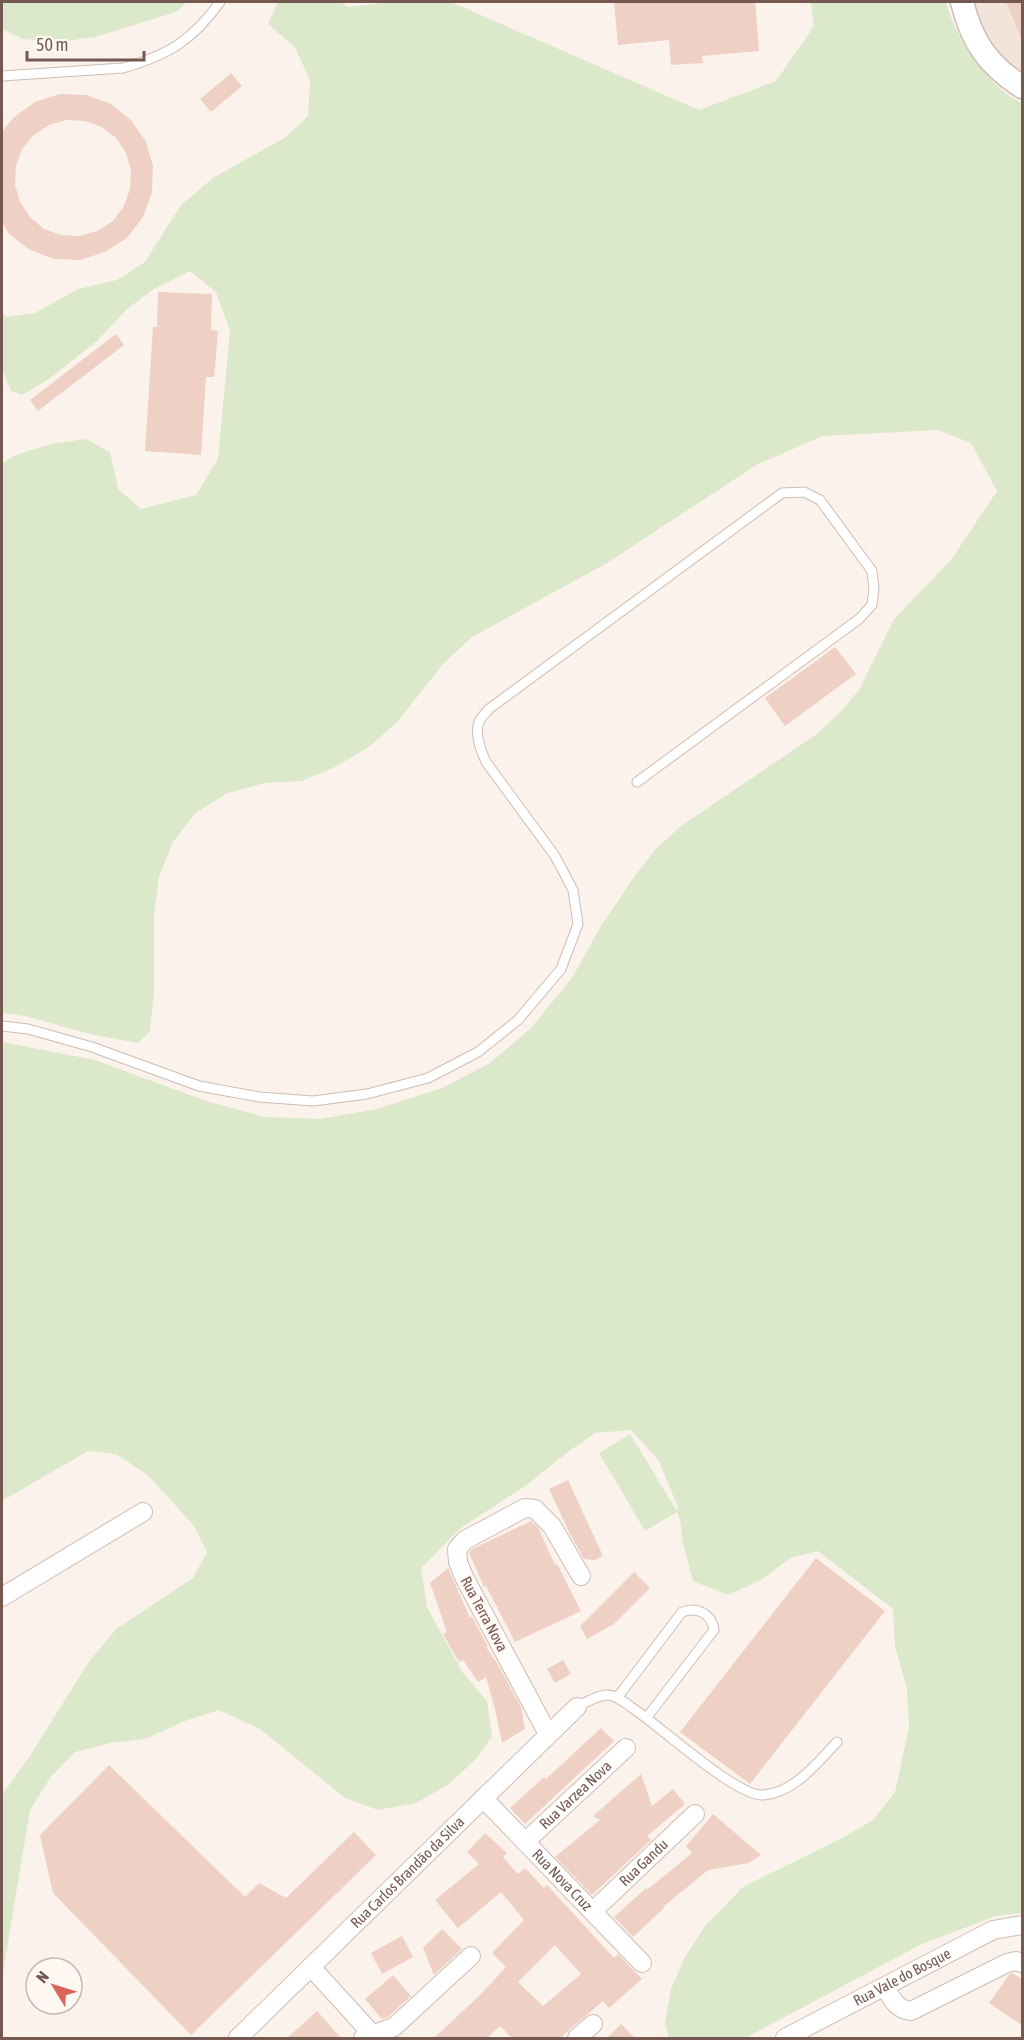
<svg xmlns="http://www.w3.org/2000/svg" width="1024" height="2040" viewBox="0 0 1024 2040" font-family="'Asap Condensed',sans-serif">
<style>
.residential{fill:#f2e4da}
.green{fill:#dbe8ca}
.building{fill:#eed0c5;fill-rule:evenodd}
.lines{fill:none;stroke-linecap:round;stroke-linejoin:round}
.service-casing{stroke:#cfbcb4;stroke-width:11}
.minor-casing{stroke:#cfbcb4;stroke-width:20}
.tertiary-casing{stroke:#cfbcb4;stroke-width:25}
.service{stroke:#fff;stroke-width:9}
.minor{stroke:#fff;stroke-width:18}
.tertiary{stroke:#fff;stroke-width:22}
.labels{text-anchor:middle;stroke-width:4.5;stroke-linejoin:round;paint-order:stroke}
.street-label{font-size:15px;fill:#755850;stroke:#fef7f2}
</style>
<rect width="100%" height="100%" fill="#fbf3eb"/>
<path class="residential" d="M965,2H1022V79L1009,73Z"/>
<path class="green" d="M2,2H187L176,12L95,37L58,42L23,39L2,29Z
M278,2H340L348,7L389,2L453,3L699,110L776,81L814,26L811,2H946C955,37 988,88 1022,103V1913L996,1916L920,1945L745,2038H669L665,2023L671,1989L685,1957L706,1925L743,1887L842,1838L873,1820L895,1792L909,1727L907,1689L895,1646L893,1609L818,1551L790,1558L761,1580L728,1595L693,1581L683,1543L680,1520L677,1512L645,1531L599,1453L630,1434L677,1511L678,1507L659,1461L631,1430L595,1433L565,1454L528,1484L461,1528L421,1568L427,1607L463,1673L487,1701L492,1736L476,1759L449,1784L416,1803L378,1810L345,1798L260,1729L219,1710L185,1721L145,1739L110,1743L75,1752L50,1778L30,1810L2,1979V1795L29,1757L88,1663L116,1629L193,1578L207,1552L194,1526L149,1476L116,1454L88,1451L2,1501V1042L95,1060L206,1101L265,1117L320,1119L377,1109L442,1088L490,1063L530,1029L572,978L601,926L634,877L655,850L681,826L817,734L842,710L859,690L894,619L951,560L997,491L971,443L937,430L823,436L758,464L607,563L472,637L443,664L398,721L370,746L337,766L302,781L265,783L228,793L195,813L173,842L159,877L154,914V992L150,1031L138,1043L94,1035L25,1016L2,1013V463L16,455L51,444L86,439L110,452L118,489L141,509L196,495L218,459L230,331L216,292L190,271L154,289L127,309L97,341L49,379L22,395L11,391L2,369V313L7,317L35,313L78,289L117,280L145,262L181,205L213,178L286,137L308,116L310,81L295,47L268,24Z"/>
<path class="building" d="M614,2H755L759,51L702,56L703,63L671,65L669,40L618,45Z
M1006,2H1023V40H1022Z
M231,73L242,86L211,112L200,99Z
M60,94L86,95L111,104L131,120L146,142L153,166L152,192L143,217L127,238L105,252L80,260L54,259L30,250L9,234L2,222V132L14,117L35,102ZM66,120L85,121L102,127L116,138L126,153L131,171L130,189L124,206L113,221L97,231L80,236L61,235L44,229L30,217L20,202L15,185L16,166L22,149L34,135L49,125Z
M158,292L212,294L211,330L218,331L214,377H206L201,455L145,451L153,327H157Z
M116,334L124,345L38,411L30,400Z
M835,647L856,674L785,726L765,698Z
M568,1480L603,1556L595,1560L584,1559L571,1536L549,1489Z
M531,1521L538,1527L555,1565L557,1564L581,1611L515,1642L486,1586L484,1587L469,1553L472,1549Z
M816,1558L885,1611L750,1784L680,1732Z
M448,1568L470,1618L472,1617L488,1646L486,1647L497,1663L521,1707L525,1729L502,1743L495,1709L486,1677L478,1682L463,1660L459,1662L443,1634L447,1632L430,1583Z
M634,1572L650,1588L614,1624L587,1639L580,1626Z
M563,1660L571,1674L555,1683L547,1669Z
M601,1728L614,1741L525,1824L510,1808L544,1777L546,1779Z
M109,1765L245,1897L259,1883L286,1898L354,1832L376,1855L191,2035L53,1893L40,1835Z
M641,1774L652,1806L673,1789L685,1804L647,1836L651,1840L592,1895L555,1857L600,1820L593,1816Z
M713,1814L761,1855L749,1863L708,1870L663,1907L664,1908L633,1937L614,1917L646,1888L647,1890L692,1853L686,1846Z
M485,1833L507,1853L503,1857L518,1874L525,1868L544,1888L547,1885L614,1958L618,1954L642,1979L609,2008L603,2001L560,2038H512L500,2026L487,2038H434L481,1994L506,1967L492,1953L524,1920L501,1892L458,1928L435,1900L479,1864L467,1852ZM555,1945L581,1974L543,2006L518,1982Z
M442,1929L462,1949L434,1975L423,1948Z
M402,1936L413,1957L382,1974L371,1953Z
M1012,1973L1023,1980V2026L989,2003L1009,1975Z
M393,1975L411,1996L388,2017L382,2019L365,1999Z
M317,2011L341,2038H287Z
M621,2024L635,2038H607Z"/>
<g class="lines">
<defs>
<path id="service" d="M2,76L123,68C168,55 192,41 220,2
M2,1026L28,1029L92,1047L199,1086L259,1097L313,1101L367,1094L428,1078L478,1052L518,1020L561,969L578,924L573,890L555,856L486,762C481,751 474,734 479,722C481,717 486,713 489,709L782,493L804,492L820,500L872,571L874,589L872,605L859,619L637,782
M617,1698L682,1612C697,1606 712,1614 714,1630L647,1717
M577,1707C586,1702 596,1696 606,1695C615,1694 624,1702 631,1707C658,1724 737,1798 764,1795C795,1792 817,1763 837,1742"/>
<g id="minor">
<path d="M2,1597L143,1512"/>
<path d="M548,1734L464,1577L458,1562L457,1549L465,1540L525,1508L535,1509L552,1526L581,1576"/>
<path id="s1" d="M483,1798L642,1963"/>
<path id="s2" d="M525,1842L626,1748"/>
<path id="s3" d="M593,1911L695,1814"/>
<path d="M311,1967L373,2035"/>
<path d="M885,1987C892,1999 896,2009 911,2011L1007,1963L1016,1961L1022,1963"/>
<path id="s4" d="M238,2038L577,1707"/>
<path d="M363,2038L394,2027L471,1956"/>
<path d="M577,2038L593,2024"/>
<path id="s5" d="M785,2038L993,1930L1022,1925"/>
</g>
<path id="tertiary" d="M962,2C972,42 988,65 1022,87"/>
</defs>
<use href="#service" class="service-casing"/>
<use href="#minor" class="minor-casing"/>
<use href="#tertiary" class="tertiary-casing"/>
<use href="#service" class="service"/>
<use href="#minor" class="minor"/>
<use href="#tertiary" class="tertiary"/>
</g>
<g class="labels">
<g class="street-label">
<text transform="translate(484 1614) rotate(62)" y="5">Rua Terra Nova</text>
<text dy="5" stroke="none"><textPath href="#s2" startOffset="69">Rua Varzea Nova</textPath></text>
<text dy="5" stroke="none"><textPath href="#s3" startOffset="70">Rua Gandu</textPath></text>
<text dy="5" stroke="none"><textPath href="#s4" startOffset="237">Rua Carlos Brandão da Silva</textPath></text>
<text dy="5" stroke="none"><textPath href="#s1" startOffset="114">Rua Nova Cruz</textPath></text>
<text dy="5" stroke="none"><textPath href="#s5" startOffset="132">Rua Vale do Bosque</textPath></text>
</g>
</g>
<rect width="1024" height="2040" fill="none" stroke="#755850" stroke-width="6"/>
<g transform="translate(54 1986) rotate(308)"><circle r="28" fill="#fef7f2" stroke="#c7b7b1" stroke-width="1.5"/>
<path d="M0-4.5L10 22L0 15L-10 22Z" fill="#da655c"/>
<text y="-9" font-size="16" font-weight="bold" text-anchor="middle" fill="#755850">N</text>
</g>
<path d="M27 51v9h117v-9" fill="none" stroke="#755850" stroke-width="3"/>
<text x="36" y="51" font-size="18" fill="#755850" stroke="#fef7f2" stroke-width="4.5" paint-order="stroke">50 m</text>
</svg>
